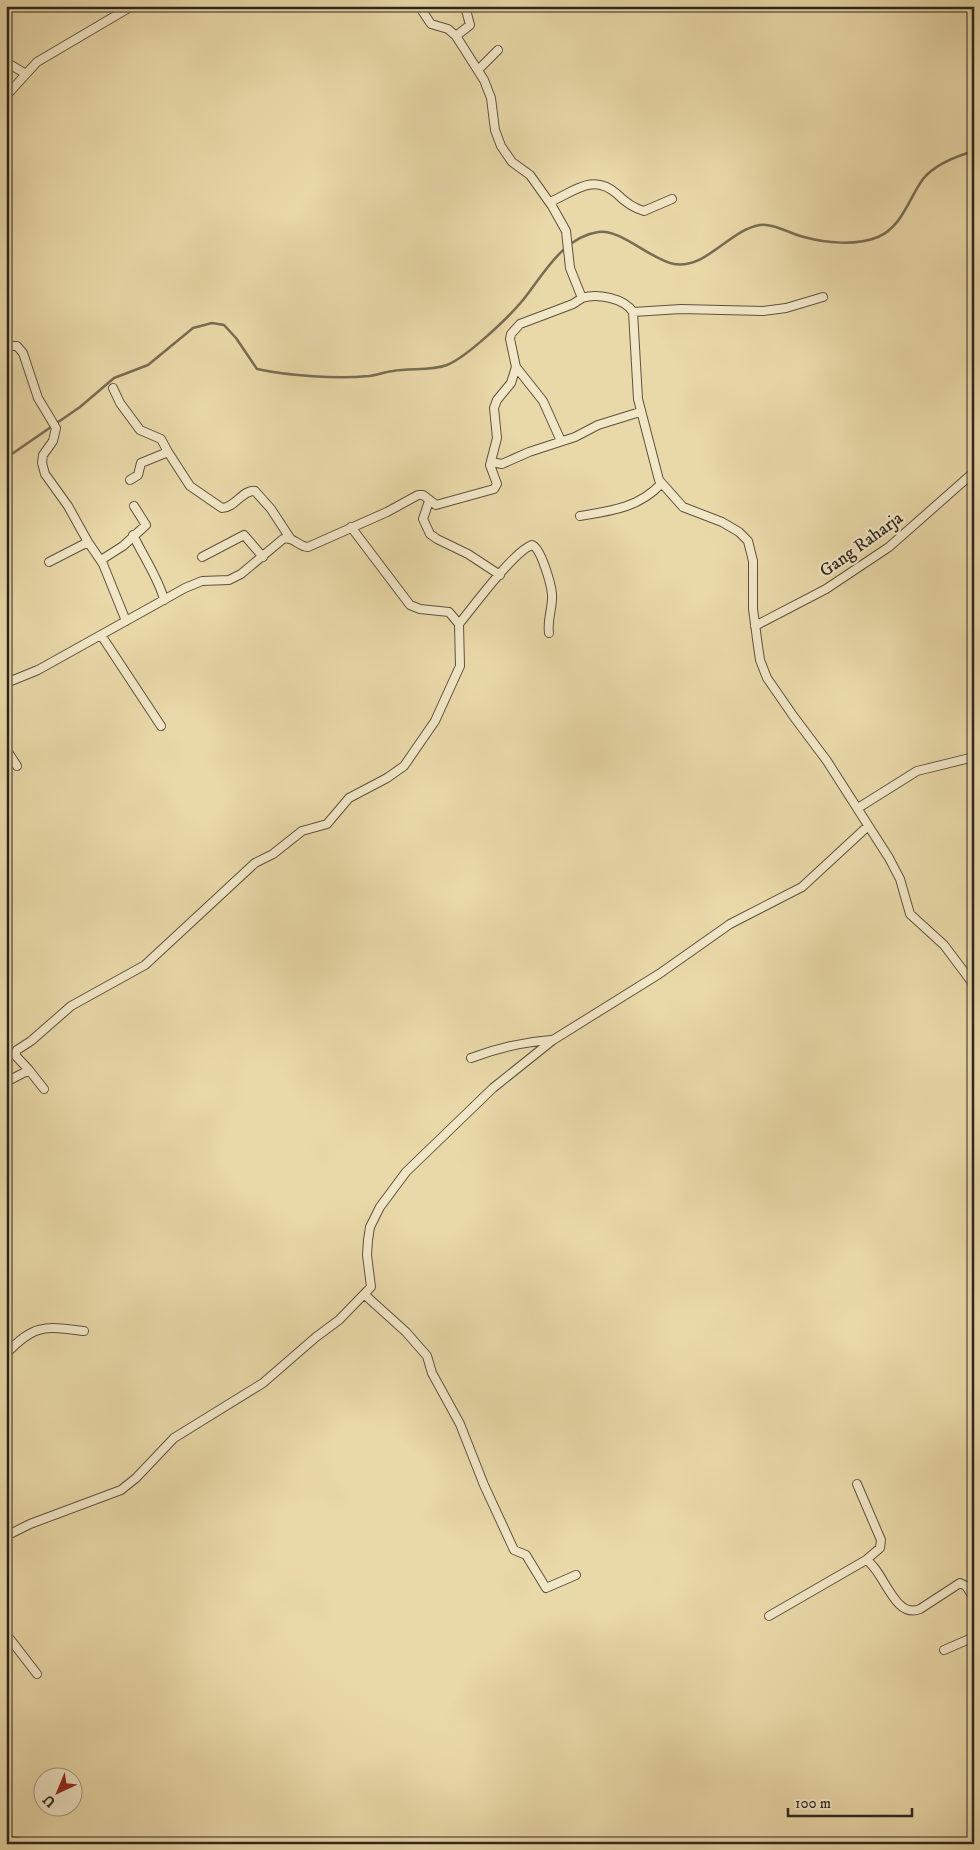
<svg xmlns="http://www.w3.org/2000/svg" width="980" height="1850" viewBox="0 0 980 1850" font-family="'IM FELL DW Pica',serif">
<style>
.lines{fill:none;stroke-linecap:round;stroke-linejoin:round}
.stream{stroke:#786c54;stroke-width:2.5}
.minor-casing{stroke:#5d5240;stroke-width:10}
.minor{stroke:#f1e6c6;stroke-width:8}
.labels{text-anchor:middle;stroke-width:4.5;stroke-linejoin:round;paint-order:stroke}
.street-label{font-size:18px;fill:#2e251d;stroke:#f1e6c6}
</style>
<rect width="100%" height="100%" fill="#e9d8a8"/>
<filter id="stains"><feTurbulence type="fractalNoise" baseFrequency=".004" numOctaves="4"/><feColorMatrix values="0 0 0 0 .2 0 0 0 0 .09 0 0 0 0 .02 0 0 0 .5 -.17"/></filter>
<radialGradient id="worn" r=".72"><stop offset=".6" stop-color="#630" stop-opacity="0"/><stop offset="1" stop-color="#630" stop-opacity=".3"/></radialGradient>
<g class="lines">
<path class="stream" d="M6,458L80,407L114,378L148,365L193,328L212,323L224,325L236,338L257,369C289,376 337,379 369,376C377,375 385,372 393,371C411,368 431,371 447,365C467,357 509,317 523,300C543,275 563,237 598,232C620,228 651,260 674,264C707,269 729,230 760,225C773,223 791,234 804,237C826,243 856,246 878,237C902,227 909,198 923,179C935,164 957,156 974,151"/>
<defs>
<path id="minor" d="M419,6L431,24L448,29L456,36L484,80L491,98L495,130L501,146L512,162L530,175L552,206L566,231L570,268L582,298C597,293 624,298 633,312L638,399L659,480L683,507L722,522L739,532L748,541L753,561V609L757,639L760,660L767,678L794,717L827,761L889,858L900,879L910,914L944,945L974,985
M456,36L470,25L465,6
M6,62L26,74
M478,70L498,50
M6,96L37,62L132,6
M550,202C575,191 593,173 617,194C625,202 633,208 644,211L672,199
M633,312L681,309L763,311L786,308L823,297
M6,346H17L23,353L38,398L56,428L53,441L43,455L42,463L45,474L68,506L88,542L103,564L126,621
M516,367L543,401L561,441
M113,388L120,403L140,430L161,439L168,452L141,463L138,475L130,480
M168,452L190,486L222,508C235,508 243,489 255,491L271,509L290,538
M491,462L502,464L529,452L575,437L598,425L640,412
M429,501L423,519L430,534L437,539L468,554L500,575
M580,516C611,511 638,508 661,484
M133,535C142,554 160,581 164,600
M202,557L244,535L263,557
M101,560L123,546L146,525L134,506
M49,562L88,542
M459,624C473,607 514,551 532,545C541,548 551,584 552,594C553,607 547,620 549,633
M755,626L826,589L889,547L974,472
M101,635L161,726
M6,683L38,670L185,588L202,581L229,580L241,574L283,539C294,536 298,547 308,547L387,512L418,495H423L436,505L494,489L497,484L490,465L497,438L494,408L497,400L511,383L516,367L510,339L511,334L520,324L573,304L582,298
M6,749L17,766
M858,808L917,771L974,757
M471,1058C497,1048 523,1042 551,1040
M29,1070L44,1089
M6,1082L29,1070L15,1055L17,1050L31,1041L71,1006L145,965L255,863L273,854L302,831L327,824L349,798L387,778L404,766L435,721L460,666L459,624L449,612L420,609L410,605L351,527
M365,1295L406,1332L427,1356L432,1373L460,1424L484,1485L514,1550L526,1555L546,1588L576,1575
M6,1354C34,1324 44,1326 84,1331
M857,1484L881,1540L880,1548L866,1560
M6,1536L30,1524L121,1490L136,1478L174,1438L263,1383L316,1337L339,1320L371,1287L367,1255L368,1240L370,1227L380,1207L406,1172L493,1088L553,1040L659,974L730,924L802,887L868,826
M769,1616L866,1560C884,1570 894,1620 920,1609L960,1583L966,1586L974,1598
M6,1639H10L37,1674
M944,1650L974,1637
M6,1840L26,1844"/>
</defs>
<use href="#minor" class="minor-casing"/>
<use href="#minor" class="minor"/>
</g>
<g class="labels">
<g class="street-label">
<text transform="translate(861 544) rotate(-36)" y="6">Gang Raharja</text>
</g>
</g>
<rect width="980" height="1850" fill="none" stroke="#e9d8a8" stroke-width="25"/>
<rect x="8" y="8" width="965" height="1835" fill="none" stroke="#2e251d" stroke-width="2.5"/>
<rect x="12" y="12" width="955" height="1825" fill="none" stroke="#2e251d"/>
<g transform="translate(58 1792) rotate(224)"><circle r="24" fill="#f1e6c6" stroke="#a39982"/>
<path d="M0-4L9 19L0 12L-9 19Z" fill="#8f2418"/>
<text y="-8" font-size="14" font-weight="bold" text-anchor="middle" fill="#2e251d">U</text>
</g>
<path d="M788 1808v8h124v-8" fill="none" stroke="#2e251d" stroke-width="2.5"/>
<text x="795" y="1808" font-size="15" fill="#2e251d" stroke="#f1e6c6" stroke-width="4" paint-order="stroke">100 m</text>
<rect width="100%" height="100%" filter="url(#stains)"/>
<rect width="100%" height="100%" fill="url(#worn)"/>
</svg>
